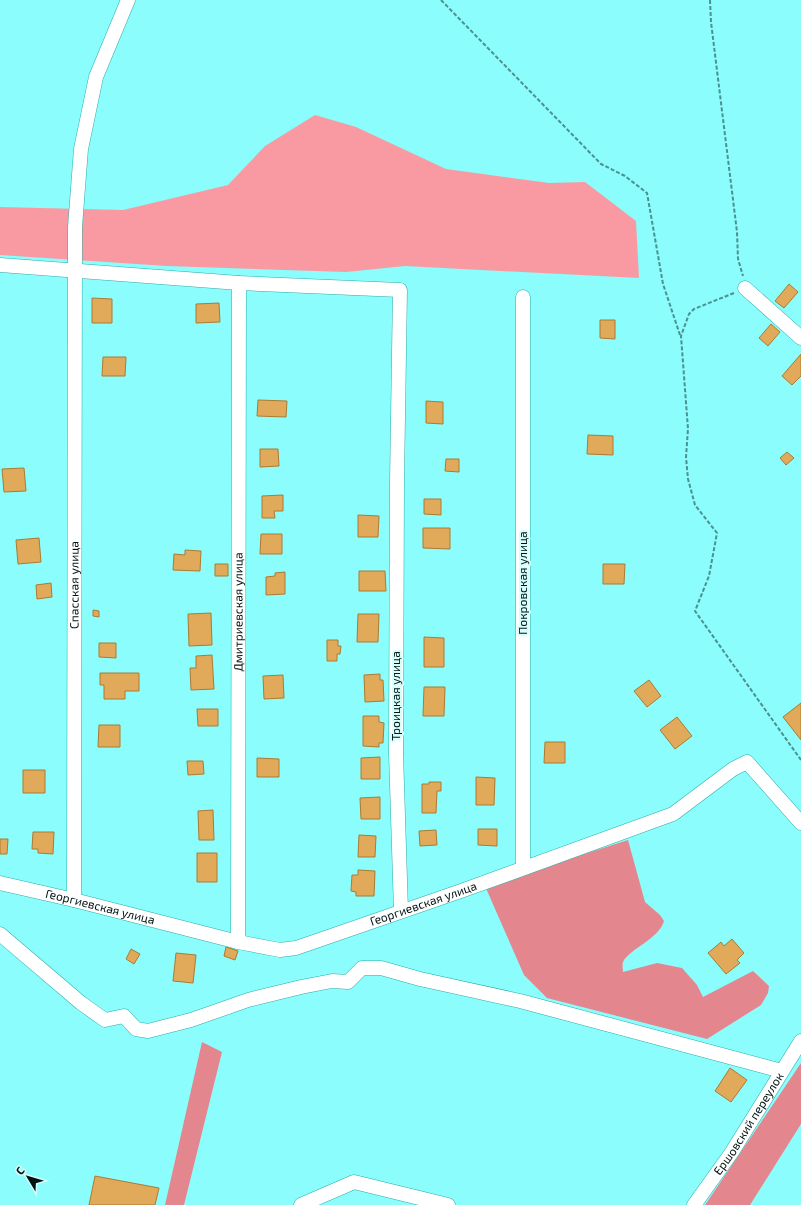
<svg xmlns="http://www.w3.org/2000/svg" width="801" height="1205" viewBox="0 0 801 1205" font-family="'Exo 2',sans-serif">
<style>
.green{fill:#f99aa2}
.forest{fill:#e4868e}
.building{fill:#e1a95a;stroke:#aa7b33}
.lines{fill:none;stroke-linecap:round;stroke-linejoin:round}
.minor-casing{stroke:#2eacab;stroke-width:15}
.path{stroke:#4b9191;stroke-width:2;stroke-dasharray:4 2;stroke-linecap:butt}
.minor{stroke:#fff;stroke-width:14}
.labels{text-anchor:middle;stroke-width:4;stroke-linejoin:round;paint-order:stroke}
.street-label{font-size:12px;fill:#001212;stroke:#d5fefd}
</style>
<rect width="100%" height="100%" fill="#8afdfc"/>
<path class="green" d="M315,115L356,127L446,169L549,183L585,182L636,221L639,278L405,266L346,272L167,266L0,255V207L123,210L228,185L265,146Z"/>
<path class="forest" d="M628,840L645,902L660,915L664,921C659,939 629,949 623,962C622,965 623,969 623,972L657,963L682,968L697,985L703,997L753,971L769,986L768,993L761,1005L707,1039L547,998L524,975L485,886Z
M202,1042L222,1052L184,1205H165Z
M801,1063V1124L750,1205H705Z"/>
<path class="building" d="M789,284L798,292L784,308L775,301Z
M92,298L112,299V323H92Z
M219,303L220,322L196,323V304Z
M600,320H615V339L600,338Z
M771,324L780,332L768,346L759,338Z
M801,354V376L792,385L782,376Z
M103,357H126L125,376H102Z
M258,400L287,401L286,417L257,416Z
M426,401L443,402V424L426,423Z
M588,435L613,436V455L587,454Z
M260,449H278L279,466L260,467Z
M787,452L794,458L786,465L780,458Z
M446,459H459V472L445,471Z
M24,468L26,491L4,492L2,469Z
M283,495V511H274L275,518H262V496Z
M424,499H441V515L424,514Z
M358,515L379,516L378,537H358Z
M423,528H450V549L423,548Z
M261,534H282V554H260Z
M39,538L41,562L18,564L16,540Z
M185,550L201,551L200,571L173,570L174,554L185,555Z
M215,564H228V576H215Z
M603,564H625L624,584H603Z
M359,571H385L386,591H359Z
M285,572V594L266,595V577L275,576V573Z
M51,583L52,597L37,599L36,585Z
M93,610L99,611V617L93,616Z
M211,613L212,645L189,646L188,614Z
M358,614H379L378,642H357Z
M424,637L444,638V667H424Z
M327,640H338V646H341L340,654H337V661H327Z
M99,643H116V658L99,657Z
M212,655L214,689L191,690L190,668H196V656Z
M100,673H139V691H125V699H104V685H100Z
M380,674V680H383L384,701L365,702L364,675Z
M283,675L284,698L264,699L263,676Z
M649,680L661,696L647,707L634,691Z
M424,687H445L444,716H423Z
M801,703V740L783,717Z
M197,709H218V726H198Z
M363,716H379V722L384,723L383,743H379V747L363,746Z
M677,717L692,736L675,749L660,730Z
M99,725H120V747H98Z
M545,742H565V763H544Z
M380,757V779H361V758Z
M257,758L279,759V777H257Z
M187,761H203L204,774L188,775Z
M23,770H45V793H23Z
M476,777L495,778L494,805H476Z
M429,782H441V791H437L436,813H422V784H429Z
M380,797V819H361L360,798Z
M213,810L214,840H199L198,811Z
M478,829H497V846L478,845Z
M436,830L437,845L420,846L419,831Z
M33,832H54L53,854L38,853V849H32Z
M359,835L376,836L375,857H358Z
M0,839H8L7,854H0Z
M197,853H217V882H197Z
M358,870L375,871L374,896H356V892L351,891L352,875H358Z
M732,939L744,953L737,960L740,963L726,974L708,953L721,942L724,946Z
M226,947L238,951L235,960L224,956Z
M131,949L140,954L134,964L126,959Z
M176,953L196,955L193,983L173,981Z
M730,1068L747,1080L731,1102L715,1091Z
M95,1176L159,1188L155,1205H89Z"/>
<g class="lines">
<defs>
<g id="minor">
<path d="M0,265L239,283L400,290L397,481L396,753L401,911"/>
<path d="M745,288L801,338"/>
<path d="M523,868V297"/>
<path id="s1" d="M0,883L74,900L238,942L280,950L296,948L461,891L673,814L733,769L747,762L801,823"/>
<path id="s2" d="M74,900L75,227L81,149L96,77L128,0"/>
<path d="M0,934L81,1003L105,1020L124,1016L136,1029L148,1031L191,1020L248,1000L301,987L332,981L348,982L362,968H381L420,979L520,1001L782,1071"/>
<path id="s3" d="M238,942L239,283"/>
<path d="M301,1205L354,1182L448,1205"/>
<path id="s4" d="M694,1205L732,1152L801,1041"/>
</g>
</defs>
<use href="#minor" class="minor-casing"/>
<path class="path" d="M441,0L601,164L625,176L647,193L663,284L680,335
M710,0L711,22L737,232L738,259L743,276
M734,293L694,309L689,314L681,336L688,429L686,457L688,479L695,505L717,533L709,576L695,611L801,760"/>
<use href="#minor" class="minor"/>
</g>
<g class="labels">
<g class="street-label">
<text transform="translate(523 583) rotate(-90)" y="4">Покровская улица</text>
<text dy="4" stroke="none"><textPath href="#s2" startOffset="315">Спасская улица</textPath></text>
<text dy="4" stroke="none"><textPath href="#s3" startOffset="330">Дмитриевская улица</textPath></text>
<text transform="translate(396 696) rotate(-90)" y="4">Троицкая улица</text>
<text dy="4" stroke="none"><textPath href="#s1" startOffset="439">Георгиевская улица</textPath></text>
<text dy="4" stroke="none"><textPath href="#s1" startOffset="103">Георгиевская улица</textPath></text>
<text dy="4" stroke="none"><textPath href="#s4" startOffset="98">Ершовский переулок</textPath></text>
</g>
</g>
<g transform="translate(28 1177) rotate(308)" stroke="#d5fefd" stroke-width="3" paint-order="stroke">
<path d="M0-3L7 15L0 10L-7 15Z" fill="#001212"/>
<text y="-6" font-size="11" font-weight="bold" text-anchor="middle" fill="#001212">С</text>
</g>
</svg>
